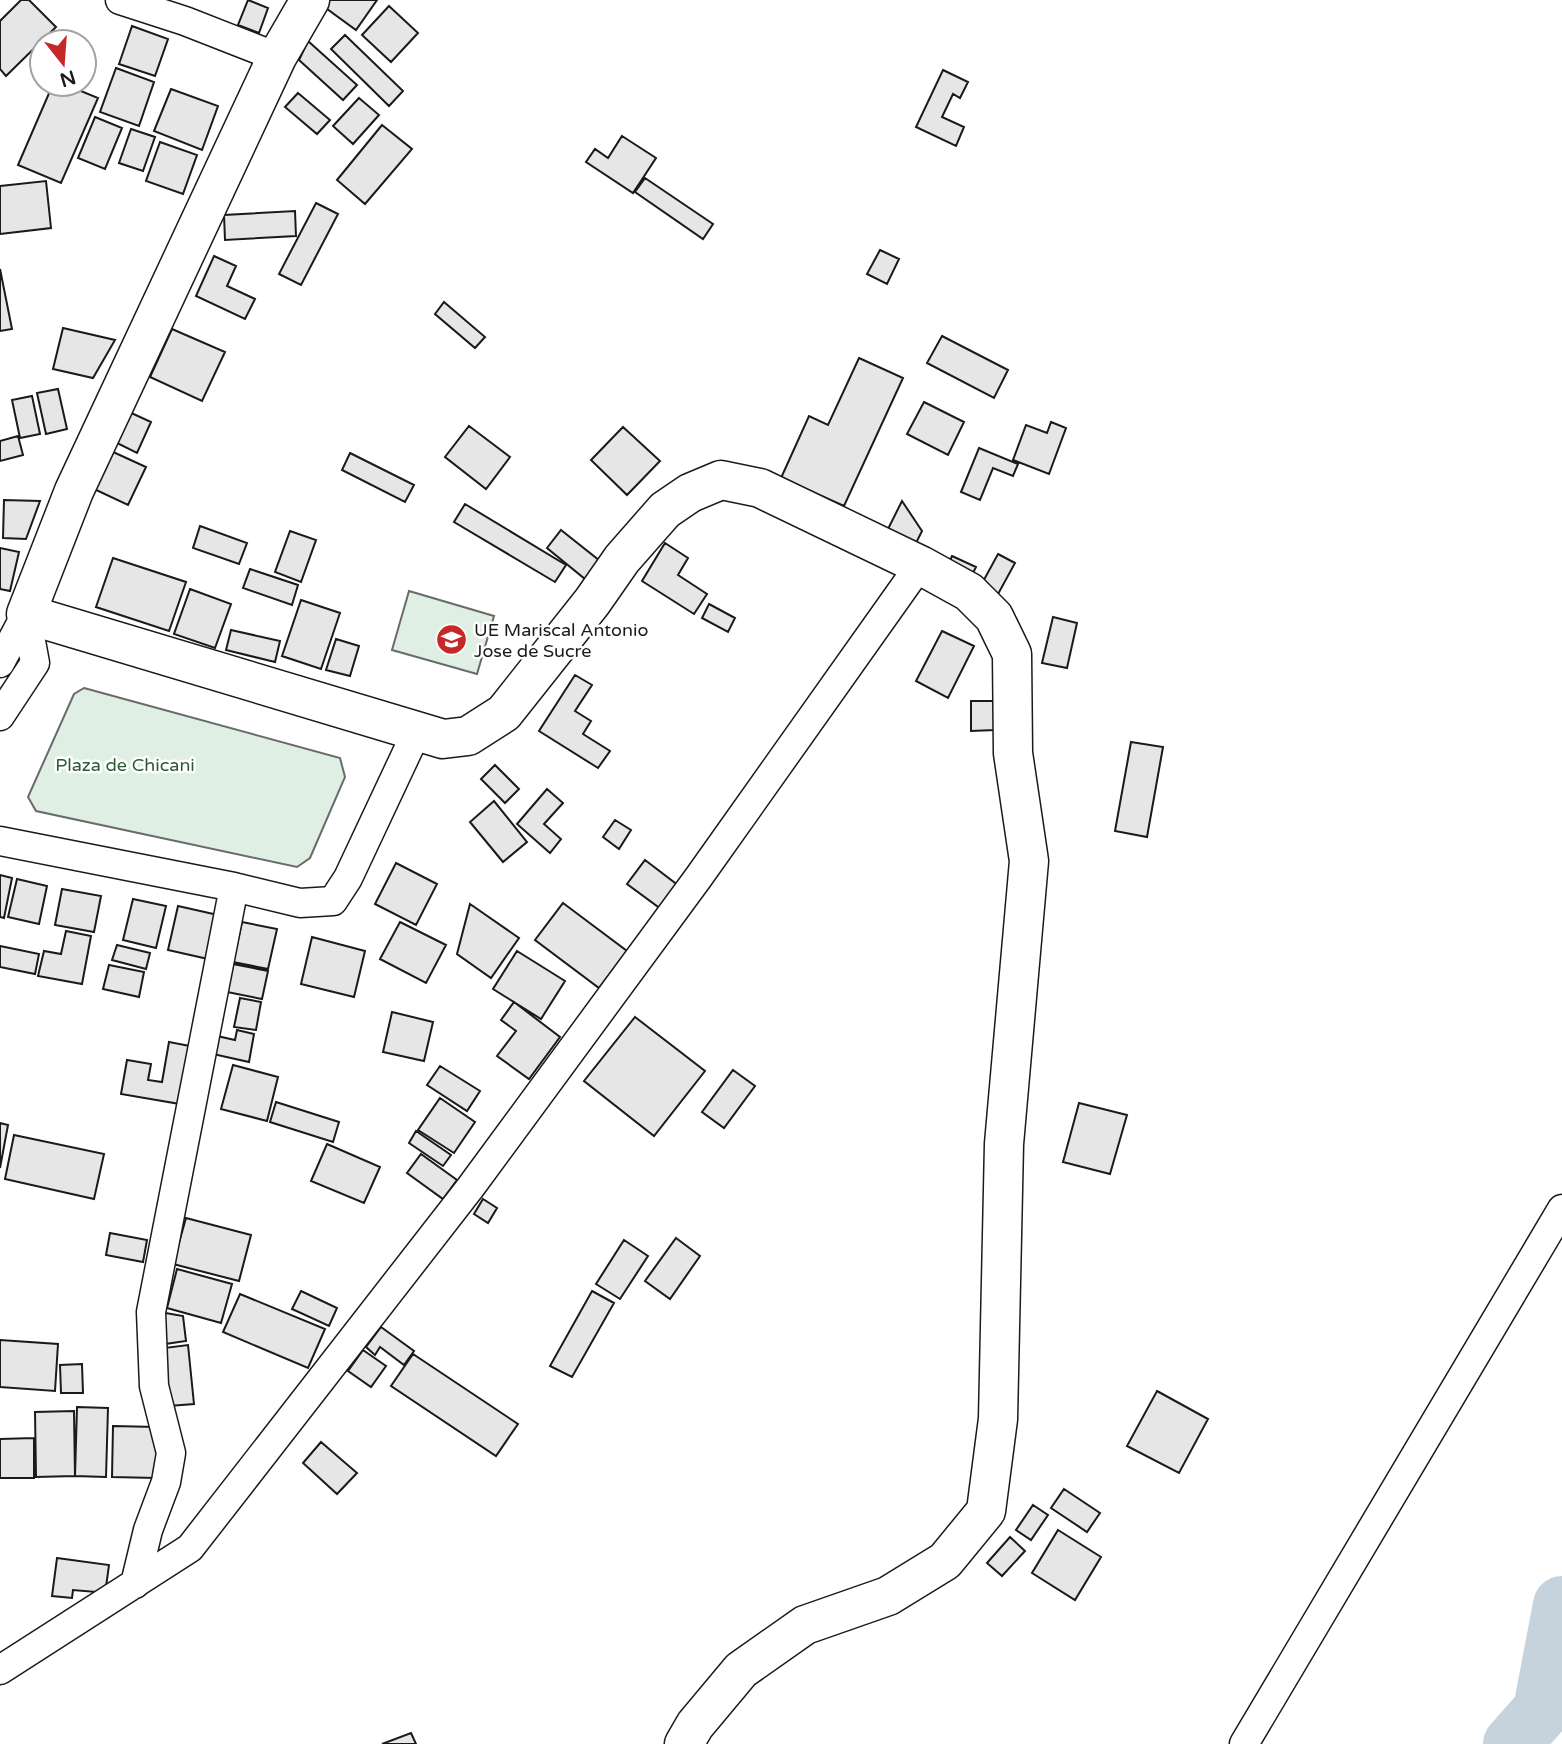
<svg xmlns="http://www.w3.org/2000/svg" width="1562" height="1744" viewBox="0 0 1562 1744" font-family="'Varela Round',sans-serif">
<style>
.green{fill:#e0efe3;stroke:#6a6a6a;stroke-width:2}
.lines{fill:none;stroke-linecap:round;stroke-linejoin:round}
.river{stroke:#c6d2dc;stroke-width:58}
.building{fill:#e6e6e6;stroke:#1a1a1a;stroke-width:2}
.street-casing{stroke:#1a1a1a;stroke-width:31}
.secondary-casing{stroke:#1a1a1a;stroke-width:41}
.street{stroke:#fff;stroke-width:28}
.secondary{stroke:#fff;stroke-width:38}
.labels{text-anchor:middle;stroke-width:5;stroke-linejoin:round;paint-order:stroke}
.poi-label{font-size:18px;fill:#1a1a1a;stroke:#fff;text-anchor:start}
.park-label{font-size:18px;fill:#2b5a34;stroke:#fff}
</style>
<rect width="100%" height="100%" fill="#fff"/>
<path class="green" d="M409,591L494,616L477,674L392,650Z
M84,688L340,758L345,777L310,858L297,867L36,811L28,797L74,694Z"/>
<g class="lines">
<path class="river" d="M1512,1744L1542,1710L1562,1605"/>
</g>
<path class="building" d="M21,0H29L56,27L6,76L0,69V21Z
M248,0L268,8L259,33L238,25Z
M327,0H377L356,30L323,6Z
M389,6L418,33L391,62L362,35Z
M132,26L168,39L155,76L119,64Z
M345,35L403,91L389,106L331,49Z
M308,41L357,85L343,100L299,60Z
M116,68L154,82L139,126L100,112Z
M943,70L968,82L960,98L953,94L942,117L964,127L956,146L916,127Z
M53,84H64L98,98L61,183L18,165Z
M171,89L218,106L202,150L154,131Z
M298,93L330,120L317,134L285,107Z
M359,98L379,115L353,144L333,126Z
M95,117L122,128L105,169L78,158Z
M382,125L412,149L365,204L337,180Z
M131,129L155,137L143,171L119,163Z
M622,136L656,158L633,193L586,162L595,149L608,158Z
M160,142L197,155L183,194L146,181Z
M645,178L713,224L703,239L635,192Z
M46,181L51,228L0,234V186Z
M316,203L338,214L301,285L279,274Z
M295,211L296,236L225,240L224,215Z
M880,250L899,259L887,284L867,274Z
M214,256L236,266L227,286L255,299L245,319L196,296Z
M0,269L12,329L0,331Z
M444,302L485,337L475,348L435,314Z
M63,328L115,340L93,378L53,369Z
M172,329L225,352L202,401L150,377Z
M942,336L1008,370L994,398L927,363Z
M859,358L903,378L844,506L781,478L809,416L828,425Z
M58,389L67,429L46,434L37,393Z
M32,396L40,434L20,438L12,400Z
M924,402L964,422L948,455L907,434Z
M127,411L151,422L137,453L113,441Z
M1051,422L1066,428L1049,474L1013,460L1026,425L1047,433Z
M469,426L510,457L486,489L445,457Z
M623,427L660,461L627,495L591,460Z
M18,436L23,455L0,461V441Z
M979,448L1018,464L1013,476L993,468L980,500L961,492Z
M111,451L146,467L128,505L94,489Z
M350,453L414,485L405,502L342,470Z
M4,500L40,501L26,539L3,538Z
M902,501L922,531L914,547L886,533Z
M465,504L566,565L555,582L454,522Z
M200,526L247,543L239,564L193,548Z
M561,530L600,561L585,579L547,548Z
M290,531L316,540L301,582L275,572Z
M665,543L688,558L678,575L707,594L694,614L642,581Z
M0,548L19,552L10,591L0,589Z
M998,554L1015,563L997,596L980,587Z
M952,556L976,567L971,577L947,567Z
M113,558L186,582L169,631L96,607Z
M250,569L298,585L292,605L243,588Z
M190,589L231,604L215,648L174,634Z
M301,600L340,613L321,669L282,656Z
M709,604L735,618L728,632L702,618Z
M1053,617L1077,623L1067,668L1042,663Z
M231,630L280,641L275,662L226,650Z
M942,631L974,646L948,698L916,681Z
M336,639L359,646L350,676L326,670Z
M575,675L592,685L575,711L591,721L583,734L610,751L598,768L539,731Z
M971,701H994L995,730L971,731Z
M1131,742L1163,747L1147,837L1115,831Z
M495,765L519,789L505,803L481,779Z
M547,789L563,803L544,824L561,839L550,853L517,824Z
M494,801L527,842L503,862L470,822Z
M615,820L631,830L619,849L603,837Z
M645,860L679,886L661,909L627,884Z
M396,863L437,884L416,925L375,904Z
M0,875L12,878L4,918L0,917Z
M17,879L47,886L39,924L8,917Z
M62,889L101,896L94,932L55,925Z
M133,899L166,906L156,948L123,940Z
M563,903L627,951L599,988L535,940Z
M470,904L519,938L491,978L457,954Z
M178,906L218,915L208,959L168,950Z
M242,922L277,929L268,969L233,962Z
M400,922L446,945L426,983L380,959Z
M66,931L91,936L82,984L38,976L44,951L61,954Z
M312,937L365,951L354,997L301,984Z
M117,945L150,953L146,969L112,960Z
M0,946L39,954L35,974L0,967Z
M517,951L565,981L541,1019L493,989Z
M233,964L268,971L262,999L227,992Z
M109,965L144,972L139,997L103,989Z
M240,998L261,1002L256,1030L234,1027Z
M514,1002L560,1037L529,1079L497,1056L516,1031L501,1020Z
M392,1012L433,1022L424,1061L383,1052Z
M635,1017L705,1071L654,1136L584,1081Z
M237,1030L254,1034L249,1062L213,1054L217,1036L235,1040Z
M169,1042L190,1046L180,1104L121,1094L127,1060L151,1064L148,1080L162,1082Z
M233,1065L278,1077L267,1121L221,1109Z
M440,1066L480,1091L467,1111L427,1085Z
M733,1070L755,1086L724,1128L702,1112Z
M440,1098L475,1122L454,1153L418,1130Z
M276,1102L339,1122L333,1142L270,1122Z
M1079,1103L1127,1115L1110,1174L1063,1162Z
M0,1123L8,1125L0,1168Z
M416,1131L451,1155L443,1166L409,1143Z
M14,1135L104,1154L94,1199L5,1179Z
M327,1144L380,1167L364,1203L311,1181Z
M421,1154L457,1180L443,1199L407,1173Z
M483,1199L497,1208L488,1223L474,1214Z
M186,1218L251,1235L239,1281L173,1264Z
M110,1233L147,1240L143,1262L106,1255Z
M676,1238L700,1256L670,1299L645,1281Z
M624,1240L648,1256L620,1299L596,1284Z
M177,1269L232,1284L221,1323L167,1308Z
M301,1291L337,1308L329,1326L292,1309Z
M592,1291L614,1303L572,1377L550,1366Z
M240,1294L325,1329L308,1368L223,1332Z
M160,1312L183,1316L186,1341L165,1344Z
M381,1327L414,1351L404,1365L380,1347L375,1355L366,1347Z
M0,1340L58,1344L55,1391L0,1387Z
M188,1345L194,1404L169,1406L164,1348Z
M363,1350L386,1366L371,1387L348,1371Z
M413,1354L518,1424L496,1456L391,1386Z
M82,1364L83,1393H61L60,1365Z
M1157,1391L1208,1419L1179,1473L1127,1446Z
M77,1407L108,1408L106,1477L75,1476Z
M74,1411L75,1476L36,1477L35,1412Z
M113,1426L157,1427L156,1478L112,1477Z
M34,1438V1478H0V1439Z
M321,1442L357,1473L337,1494L303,1463Z
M1064,1489L1100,1513L1087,1532L1051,1508Z
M1033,1505L1048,1515L1031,1540L1016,1530Z
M1058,1530L1101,1557L1075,1600L1032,1573Z
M1010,1537L1025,1551L1002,1576L987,1563Z
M57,1558L109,1565L106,1587L96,1592L73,1590L72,1598L52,1596Z
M411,1733L416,1744H382Z"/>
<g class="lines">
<defs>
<path id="street" d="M120,0L185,21L277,57
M0,663L26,614
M0,716L35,663L26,614
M0,841L234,887L300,903L333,901L348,878L417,731
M135,1584L148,1530L166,1482L171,1453L154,1386L151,1312L234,887
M0,1670L190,1548L470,1188L698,878L920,565
M1244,1744L1562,1209"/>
<path id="secondary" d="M310,0L277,57L74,491L26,614L443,739L468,736L504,713L592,602L622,559L665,510L690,493L721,480L760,488L920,565L969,592L994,617L1012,654L1013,753L1029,861L1004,1144L998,1419L986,1511L945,1561L888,1596L805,1625L741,1670L695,1725L684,1744"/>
</defs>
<use href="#street" class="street-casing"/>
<use href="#secondary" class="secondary-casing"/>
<use href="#street" class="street"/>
<use href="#secondary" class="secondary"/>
</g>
<defs>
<symbol id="school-disc" viewBox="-11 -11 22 22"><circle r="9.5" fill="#c62828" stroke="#fff"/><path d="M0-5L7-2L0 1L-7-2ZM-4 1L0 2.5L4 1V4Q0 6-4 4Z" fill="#fff"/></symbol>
</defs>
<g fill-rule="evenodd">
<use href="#school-disc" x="434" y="622" width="35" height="35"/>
</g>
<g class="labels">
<g class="poi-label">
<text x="474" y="636">UE Mariscal Antonio<tspan x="474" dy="21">Jose de Sucre</tspan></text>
</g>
<g class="park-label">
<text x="125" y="771">Plaza de Chicani</text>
</g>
</g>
<g transform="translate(63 63) rotate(163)"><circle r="33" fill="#ffffff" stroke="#a3a3a3" stroke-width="2"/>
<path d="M0-5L12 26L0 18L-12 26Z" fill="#c62828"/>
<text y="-10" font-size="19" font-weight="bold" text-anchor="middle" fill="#1a1a1a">N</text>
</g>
</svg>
